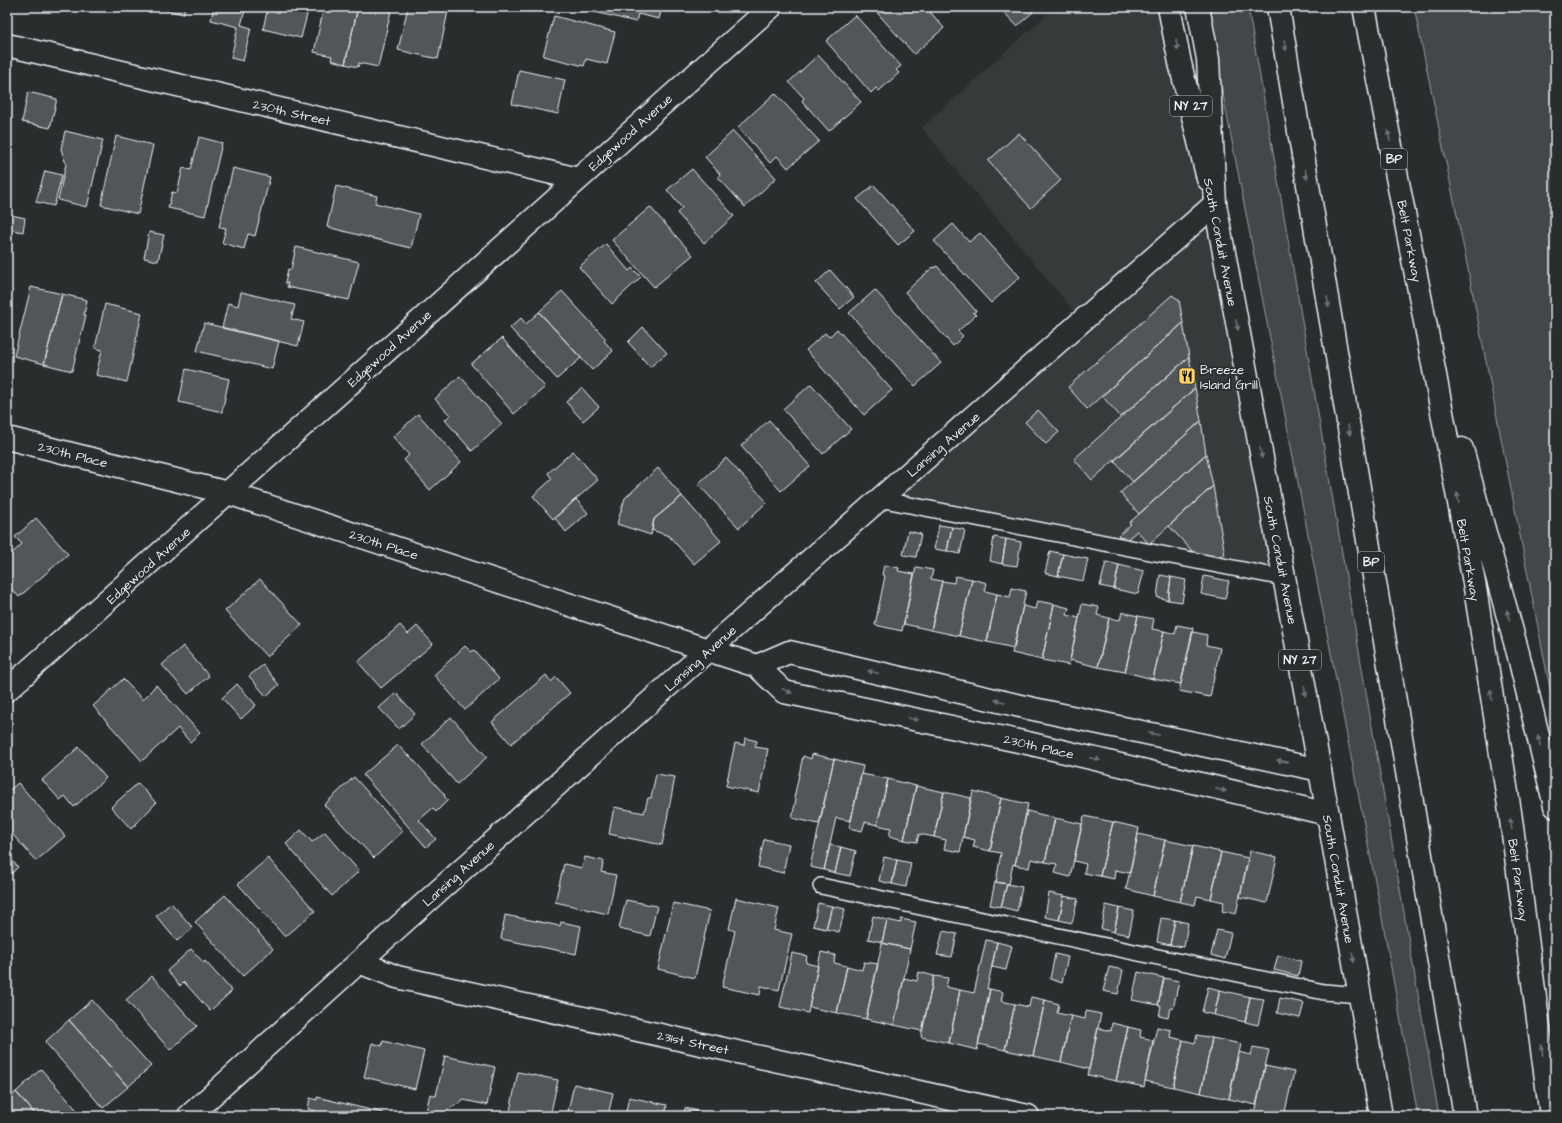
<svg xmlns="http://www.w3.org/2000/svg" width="1562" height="1123" viewBox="0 0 1562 1123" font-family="'Architects Daughter',sans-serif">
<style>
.built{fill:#363a3b}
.green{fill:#424648;stroke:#959ca0}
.building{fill:#535759;stroke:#e8f1f8}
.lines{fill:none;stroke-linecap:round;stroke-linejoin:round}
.lane-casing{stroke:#e8f1f8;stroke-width:18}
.street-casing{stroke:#e8f1f8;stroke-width:25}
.primary-casing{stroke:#e8f1f8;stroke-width:25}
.highway-casing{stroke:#e8f1f8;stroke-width:25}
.lane{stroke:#2a2d2e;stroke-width:15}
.street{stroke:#2a2d2e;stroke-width:22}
.primary{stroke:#2a2d2e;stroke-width:22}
.highway{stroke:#2a2d2e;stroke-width:22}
.oneway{fill:#6c7275}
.labels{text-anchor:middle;stroke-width:3.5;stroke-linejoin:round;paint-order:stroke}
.shield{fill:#2a2d2e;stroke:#afb6bb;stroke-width:1}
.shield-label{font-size:12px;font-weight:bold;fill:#e8f1f8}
.street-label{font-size:13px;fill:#e8f1f8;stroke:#2a2d2e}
.poi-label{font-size:13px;fill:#e8f1f8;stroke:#2a2d2e;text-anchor:start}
</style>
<rect width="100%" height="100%" fill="#2a2d2e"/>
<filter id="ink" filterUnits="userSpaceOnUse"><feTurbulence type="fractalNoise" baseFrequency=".025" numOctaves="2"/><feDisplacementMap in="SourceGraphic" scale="8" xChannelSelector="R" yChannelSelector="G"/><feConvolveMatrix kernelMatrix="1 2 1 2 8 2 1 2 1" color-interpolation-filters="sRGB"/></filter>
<g filter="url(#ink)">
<path class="built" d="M1055,7H1160L1210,215L1276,573L888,498L1086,326L922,128Z"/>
<path class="green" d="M1206,7H1248L1439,1116H1418L1378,896Z
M1414,7H1555V714L1465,254Z"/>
<path class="building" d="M154,7H185L183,14Z
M214,7H246L241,25L251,28L243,61L231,58L238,27L211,20Z
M268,7H309L301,38L263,29Z
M324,7H358L345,64L331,60L332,56L314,52Z
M358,7H392L378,67L359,63L358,67L345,64Z
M408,7H447L446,11H448L438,59L398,50Z
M540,7H552L551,10Z
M597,7H662L659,19L638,14L636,22L595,12Z
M872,7H926L944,28L914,54Z
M1001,7H1029L1033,12L1017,26L1000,8Z
M855,15L901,66L896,70L899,73L879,91L876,88L871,93L826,41Z
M554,16L615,32L607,64L586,59L584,66L543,56Z
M818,55L861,102L829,131L802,101L804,98L789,82Z
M519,70L565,80L558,114L512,104Z
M28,92L57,99L50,128L22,122Z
M775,93L819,141L788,168L777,156L770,163L738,127Z
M65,131L103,140L87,207L58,200L66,164L61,149Z
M733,131L776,178L745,207L718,177L720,174L705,157Z
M1019,133L1061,180L1031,208L988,161Z
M116,136L153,145L138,214L101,205Z
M199,137L222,143L205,216L168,208L172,192L177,193L183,168L191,170Z
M233,168L270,177L255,236L248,234L244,249L222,243L226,228L219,227Z
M692,169L734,216L704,243L677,213L682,208L667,190Z
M45,171L62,175L54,206L36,202Z
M874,185L915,231L898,245L857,199Z
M336,186L377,196L375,203L419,214L411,248L327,227Z
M650,207L693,255L654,287L612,240Z
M7,214L25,218L23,232L7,229Z
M953,224L969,242L980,233L1020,277L991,303L934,241Z
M149,232L164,235L158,261L144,258Z
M606,244L629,271L632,268L641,277L612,304L579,267Z
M296,247L359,262L349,300L287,287L288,283H285L288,269L291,270Z
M937,266L976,311L973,313L976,315L958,331L963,336L953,346L905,292L933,267L934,268Z
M830,270L854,297L840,309L816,283Z
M31,287L62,294L44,364L14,356Z
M875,290L941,363L915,386L849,313Z
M562,291L606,339L604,341L613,351L592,370L539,312Z
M241,292L295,305L291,319L304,322L298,346L222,328L228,303L238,306Z
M62,294L87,300L84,315H86L72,371L44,364Z
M1172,295L1179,300L1183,323L1087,409L1068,387L1096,362V363Z
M105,304L142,313L127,382L96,375L102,350L95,348Z
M539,312L581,358L557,379L510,328L521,318L526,324Z
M204,323L279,341L272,369L197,351Z
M1183,323L1189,357L1121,417L1102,396Z
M643,327L667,353L650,367L628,342Z
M837,329L892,390L864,415L806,350L825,333L829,337Z
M502,338L545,387L514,414L471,364Z
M1189,357L1195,388L1092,480L1074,459Z
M186,369L229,379L222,412L179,402Z
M460,376L502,424L472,451L445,420L450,415L435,399Z
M811,384L851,429L823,454L783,409Z
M582,388L599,407L583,421L566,402Z
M1195,388L1201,421L1133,482L1114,461Z
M1038,410L1059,432L1046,444L1025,422Z
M418,414L461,462L430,490L404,460L409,455L393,437Z
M769,420L810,466L781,491L741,446Z
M1201,421L1206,454L1139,514L1120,493Z
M573,451L598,480L553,519L533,496L552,479L548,473Z
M1206,454L1213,486L1149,544L1137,531L1126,540L1120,538L1118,536L1131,524L1129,523Z
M726,458L767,502L739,528L698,484Z
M658,468L682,496L654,519L651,535L617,524L625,498Z
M1213,486L1225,555L1210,557L1193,552L1169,526Z
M682,496L721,541L694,564L669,536L652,530L654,519Z
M576,499L588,513L566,532L555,518Z
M36,518L68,554L19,597L7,584V558L22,544L15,537Z
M939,525L952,527L947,551L934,549Z
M952,527L965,530L960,554L947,551Z
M908,531L921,534L916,557L903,555Z
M994,537L1006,539L1002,564L990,561Z
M1006,539L1021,542L1017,566L1002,564Z
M1050,551L1063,554L1058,576L1045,573Z
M1063,554L1088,559L1083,581L1058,576Z
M1106,562L1119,565L1114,589L1100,586Z
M884,565L899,568L898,571L914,574L902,631L875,625L885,576L882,575Z
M1119,565L1144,571L1138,594L1114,589Z
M916,567L933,570L931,579L942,581L931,630L904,624Z
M1160,575L1171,577L1168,600L1157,597Z
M955,576L972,579L959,636L931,630L942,581L954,583Z
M1204,576L1229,581L1225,599L1201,594Z
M1171,577L1186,580L1182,602L1168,600Z
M260,579L302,625L267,657L225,611Z
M972,579L987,583L985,591L997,594L987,642L959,636Z
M1012,588L1026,591L1014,648L987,642L997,594L1010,597Z
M1037,601L1054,604L1042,660L1012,653L1023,606L1035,609Z
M1054,604L1069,608L1067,615L1079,618L1069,665L1042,660Z
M1082,604L1099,607L1097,615L1109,618L1098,667L1070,660Z
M1122,612L1138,616L1125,672L1098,667L1109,618L1120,620Z
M1138,616L1154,619L1152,629L1164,631L1153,679L1125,672Z
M400,625L408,634L417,626L433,644L381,688L358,662Z
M1177,625L1193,628L1181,684L1153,679L1164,631L1175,634Z
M1193,632L1207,635L1206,645L1220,648L1210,697L1179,691Z
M183,646L209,676L188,694L162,665Z
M465,646L471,652L474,650L499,679L465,710L434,675Z
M263,665L279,685L266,696L249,676Z
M546,675L551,682L556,677L570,693L511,744L492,722Z
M123,679L143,700L156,685L200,733L190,742L178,728L142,761L93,706Z
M237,684L256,705L241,719L222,698Z
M396,693L415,714L399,729L379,708Z
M451,717L487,757L457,784L422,744Z
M745,738L757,741L755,747L768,749L759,793L726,786L735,743L744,745Z
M398,745L408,756L409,755L445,795L444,796L448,800L436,812L433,808L419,820L436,839L426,847L363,775Z
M79,747L106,778L74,807L65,796L60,800L42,780Z
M812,754L834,759L819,824L792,818L796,799L794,798L803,756L811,759Z
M834,759L863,766L851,821L836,818L824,870L810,867Z
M656,774L675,777L662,845L609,834L614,807L644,813L648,798H651Z
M861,774L888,779L877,825L865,822L862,831L849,828Z
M354,777L403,831L374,858L324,805Z
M888,779L916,786L904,840L889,836L891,828L877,825Z
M18,783L65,836L36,861L7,828V792Z
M138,783L156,803L131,829L111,807Z
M916,786L944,792L934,837L919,834L917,842L904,840Z
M973,791L1001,798L990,851L973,847L975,840L963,837Z
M944,792L971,798L960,852L944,849L946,840L934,837Z
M1001,798L1028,804L1015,865L1013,864L1009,884L996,882L1001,853L990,851Z
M1027,811L1055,818L1045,862L1031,859L1029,868L1015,865Z
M1084,816L1113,822L1100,876L1084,873L1086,864L1074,861Z
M1055,818L1082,824L1070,877L1055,873L1057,864L1045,862Z
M1113,822L1139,828L1130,873L1115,870L1114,879L1100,876Z
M301,830L312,842L325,832L359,871L332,896L286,844Z
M1138,834L1165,840L1153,896L1126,889Z
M764,839L789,844L783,873L758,867Z
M1165,840L1193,846L1180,902L1153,896Z
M830,845L841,847L835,873L824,870Z
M1193,846L1221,852L1211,899L1197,896L1195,905L1180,902Z
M841,847L856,851L850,876L835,873Z
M1250,851L1277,857L1267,903L1240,897Z
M1221,852L1248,858L1236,914L1222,911L1224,902L1211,899Z
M7,855L18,867L7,878Z
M585,857L604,861L601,872L616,875L608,914L555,902L564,864L582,868Z
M884,857L897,860L892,884L879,881Z
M268,858L315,911L285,937L238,884Z
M897,860L911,863L906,887L892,884Z
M995,882L1007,884L1001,907L990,905Z
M1007,884L1022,887L1017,911L1001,907Z
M1049,893L1064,896L1059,920L1045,917Z
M225,895L273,949L243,976L195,922Z
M1064,896L1078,899L1072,923L1059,920Z
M736,898L779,908L774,930L792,934L779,990L761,986L760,995L722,987L735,931L729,929Z
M626,900L657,906L650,936L619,929Z
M171,903L193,928L177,941L156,916Z
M673,903L710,911L695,978L658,969Z
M818,903L832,906L826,929L813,926Z
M1106,905L1119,908L1114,932L1101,929Z
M832,906L845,909L839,932L826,929Z
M1119,908L1134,911L1129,935L1114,932Z
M505,915L560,926L561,922L581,926L576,954L501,939Z
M873,916L887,920L882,942L868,939Z
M1161,918L1175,920L1170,945L1157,942Z
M901,919L916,922L910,949L882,943L887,920L901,923Z
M1175,920L1188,923L1184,947L1170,945Z
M1217,930L1231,933L1225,959L1211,955Z
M943,931L957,934L952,957L937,955Z
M986,940L997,942L987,989H990L977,1050L949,1043L960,990L974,993Z
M997,942L1012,946L1006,970L992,967Z
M882,943L910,949L894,1025L866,1019Z
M191,949L204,963L205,961L232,991L210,1011L184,982L180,986L167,971Z
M821,952L835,955L834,963L847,966L837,1013L809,1007Z
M792,953L807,956L806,963L818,966L808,1013L780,1007Z
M1055,954L1068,957L1062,983L1050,979Z
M1278,955L1301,961L1298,976L1274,970Z
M864,962L878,964L866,1019L837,1013L847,966L862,970Z
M1109,967L1123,970L1118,994L1103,991Z
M919,972L934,976L922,1031L894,1025L904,978L917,981Z
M1138,972L1164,978L1158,1005L1132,1000Z
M152,976L197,1026L170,1050L126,1000Z
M934,976L948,978L946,987L960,990L949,1043L921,1037Z
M1164,978L1179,981L1173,1009L1170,1008L1168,1018L1159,1016L1161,1006L1158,1005Z
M1208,987L1220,990L1214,1015L1202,1012Z
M990,989L1003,992L1001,1001L1015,1004L1005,1050L978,1044Z
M1220,990L1250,997L1245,1022L1214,1015Z
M1031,997L1045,1000L1033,1056L1005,1050L1015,1004L1029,1007Z
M1250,997L1264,999L1258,1025L1245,1022Z
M1280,998L1304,1003L1300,1018L1277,1013Z
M92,1000L151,1066L128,1087L69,1020Z
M1045,1000L1059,1004L1057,1013L1071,1016L1061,1062L1033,1056Z
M1086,1011L1101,1014L1089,1069L1061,1062L1071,1016L1085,1019Z
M69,1020L128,1087L103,1108L45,1042Z
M1112,1023L1128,1027L1116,1081L1088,1075L1098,1028L1111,1031Z
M1128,1027L1141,1030L1140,1037L1153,1040L1144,1087L1116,1081Z
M1157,1027L1171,1030L1170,1037L1183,1040L1173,1087L1145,1081Z
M1197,1035L1212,1038L1201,1093L1173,1087L1183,1040L1195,1043Z
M1212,1038L1241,1044L1229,1099L1201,1093Z
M383,1041L424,1051L415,1089L364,1077L372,1043L382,1046Z
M1253,1047L1269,1050L1256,1105L1229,1099L1238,1052L1251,1055Z
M445,1056L495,1067L487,1105L464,1100L447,1110L446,1116L426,1112L430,1094L436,1096Z
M1265,1066L1294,1072L1284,1116H1271L1255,1113Z
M41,1069L82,1116H37L16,1092Z
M518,1072L558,1080L550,1116H509Z
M574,1084L613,1093L608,1116H567Z
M16,1092L37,1116H7V1099Z
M317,1097L383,1113L382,1116H315L316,1111L308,1109L310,1098L317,1100Z
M629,1097L667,1105L665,1116H625Z
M685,1108L721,1116H683Z"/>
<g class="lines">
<defs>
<path id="lane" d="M879,499L1284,578
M821,886L1324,992L1360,995"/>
<path id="street" d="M7,45L578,179
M7,438L228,493L757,666L784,692L1023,742L1328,814
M757,666L789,652L1029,708L1320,770
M7,690L771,7
M359,962L397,977L1028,1116
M189,1116L359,962L708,650L1215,204"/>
<path id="primary" d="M1169,7L1180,63L1208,179"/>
<path id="highway" d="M1198,7L1208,59L1215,204L1328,814L1381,1116
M1278,7L1465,1116
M1364,7L1423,311L1475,588L1510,812L1551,1116
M1462,449L1518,653L1555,806"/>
</defs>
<use href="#lane" class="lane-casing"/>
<use href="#street" class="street-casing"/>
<use href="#primary" class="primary-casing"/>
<use href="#highway" class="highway-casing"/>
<use href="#lane" class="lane"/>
<use href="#street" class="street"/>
<use href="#primary" class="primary"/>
<use href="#highway" class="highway"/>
</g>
<defs><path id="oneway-solid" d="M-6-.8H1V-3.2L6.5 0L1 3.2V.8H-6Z"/></defs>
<g class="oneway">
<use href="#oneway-solid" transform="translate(1177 45) rotate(78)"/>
<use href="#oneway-solid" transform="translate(1285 45) rotate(80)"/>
<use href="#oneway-solid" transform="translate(1389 136) rotate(-101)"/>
<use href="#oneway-solid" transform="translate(1306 174) rotate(80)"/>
<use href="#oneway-solid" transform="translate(1328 302) rotate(80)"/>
<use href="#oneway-solid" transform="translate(1237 325) rotate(79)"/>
<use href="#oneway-solid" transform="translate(1349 430) rotate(80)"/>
<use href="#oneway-solid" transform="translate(1261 453) rotate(79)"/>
<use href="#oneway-solid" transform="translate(1458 498) rotate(-100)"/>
<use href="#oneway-solid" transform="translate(1508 615) rotate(-106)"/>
<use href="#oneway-solid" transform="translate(873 672) rotate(-167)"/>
<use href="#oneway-solid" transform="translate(787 691) rotate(24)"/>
<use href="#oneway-solid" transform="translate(1305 691) rotate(80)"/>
<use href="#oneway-solid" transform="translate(1491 695) rotate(-99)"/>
<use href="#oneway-solid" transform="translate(1000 701) rotate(-167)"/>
<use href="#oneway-solid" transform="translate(913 719) rotate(12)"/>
<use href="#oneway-solid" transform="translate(1154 734) rotate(-168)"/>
<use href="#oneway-solid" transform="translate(1539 741) rotate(-103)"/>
<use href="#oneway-solid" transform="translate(1095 759) rotate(13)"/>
<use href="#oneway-solid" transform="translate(1282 761) rotate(-168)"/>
<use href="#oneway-solid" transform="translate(1221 790) rotate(13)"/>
<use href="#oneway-solid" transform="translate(1511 824) rotate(-98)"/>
<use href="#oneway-solid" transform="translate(1353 957) rotate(80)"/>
<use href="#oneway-solid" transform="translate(1542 1050) rotate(-98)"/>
</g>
</g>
<defs>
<symbol id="restaurant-square" viewBox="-11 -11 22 22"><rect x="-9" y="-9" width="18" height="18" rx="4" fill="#ffd166" stroke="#2a2d2e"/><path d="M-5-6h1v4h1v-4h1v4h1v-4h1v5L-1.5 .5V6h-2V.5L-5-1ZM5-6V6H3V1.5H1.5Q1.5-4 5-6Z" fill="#111"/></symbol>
</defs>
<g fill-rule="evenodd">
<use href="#restaurant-square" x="1177" y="366" width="20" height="20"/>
</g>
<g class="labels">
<g class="shield">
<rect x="1170" y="96" width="42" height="20" rx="3"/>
<rect x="1381" y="149" width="26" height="20" rx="3"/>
<rect x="1358" y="552" width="26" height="20" rx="3"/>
<rect x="1279" y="650" width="42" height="20" rx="3"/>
</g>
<g class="shield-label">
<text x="1191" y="110">NY 27</text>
<text x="1394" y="163">BP</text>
<text x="1371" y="566">BP</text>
<text x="1300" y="664">NY 27</text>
</g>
<g class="street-label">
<text transform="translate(292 112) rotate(13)" y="5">230th Street</text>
<text transform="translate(630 132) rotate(-42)" y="5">Edgewood Avenue</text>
<text transform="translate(1410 241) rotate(79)" y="5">Belt Parkway</text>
<text transform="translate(1221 242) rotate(79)" y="5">South Conduit Avenue</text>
<text transform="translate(389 348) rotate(-42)" y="5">Edgewood Avenue</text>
<text transform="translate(943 444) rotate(-41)" y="5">Lansing Avenue</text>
<text transform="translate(73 454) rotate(14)" y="5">230th Place</text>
<text transform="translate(384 544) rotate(18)" y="5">230th Place</text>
<text transform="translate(1281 560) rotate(79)" y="5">South Conduit Avenue</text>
<text transform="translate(1469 560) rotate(80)" y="5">Belt Parkway</text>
<text transform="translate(148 565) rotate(-42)" y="5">Edgewood Avenue</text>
<text transform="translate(700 658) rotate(-42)" y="5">Lansing Avenue</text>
<text transform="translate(1039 746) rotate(13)" y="5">230th Place</text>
<text transform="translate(458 873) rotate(-42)" y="5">Lansing Avenue</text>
<text transform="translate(1339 879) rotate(80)" y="5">South Conduit Avenue</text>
<text transform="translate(1519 880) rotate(82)" y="5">Belt Parkway</text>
<text transform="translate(693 1042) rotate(12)" y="5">231st Street</text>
</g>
<g class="poi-label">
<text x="1200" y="374">Breeze<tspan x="1200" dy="15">Island Grill</tspan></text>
</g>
</g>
<rect width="1562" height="1123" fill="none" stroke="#2a2d2e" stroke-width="24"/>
<rect x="12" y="12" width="1538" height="1099" fill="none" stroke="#e8f1f8" stroke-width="1.5" filter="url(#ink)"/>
</svg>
